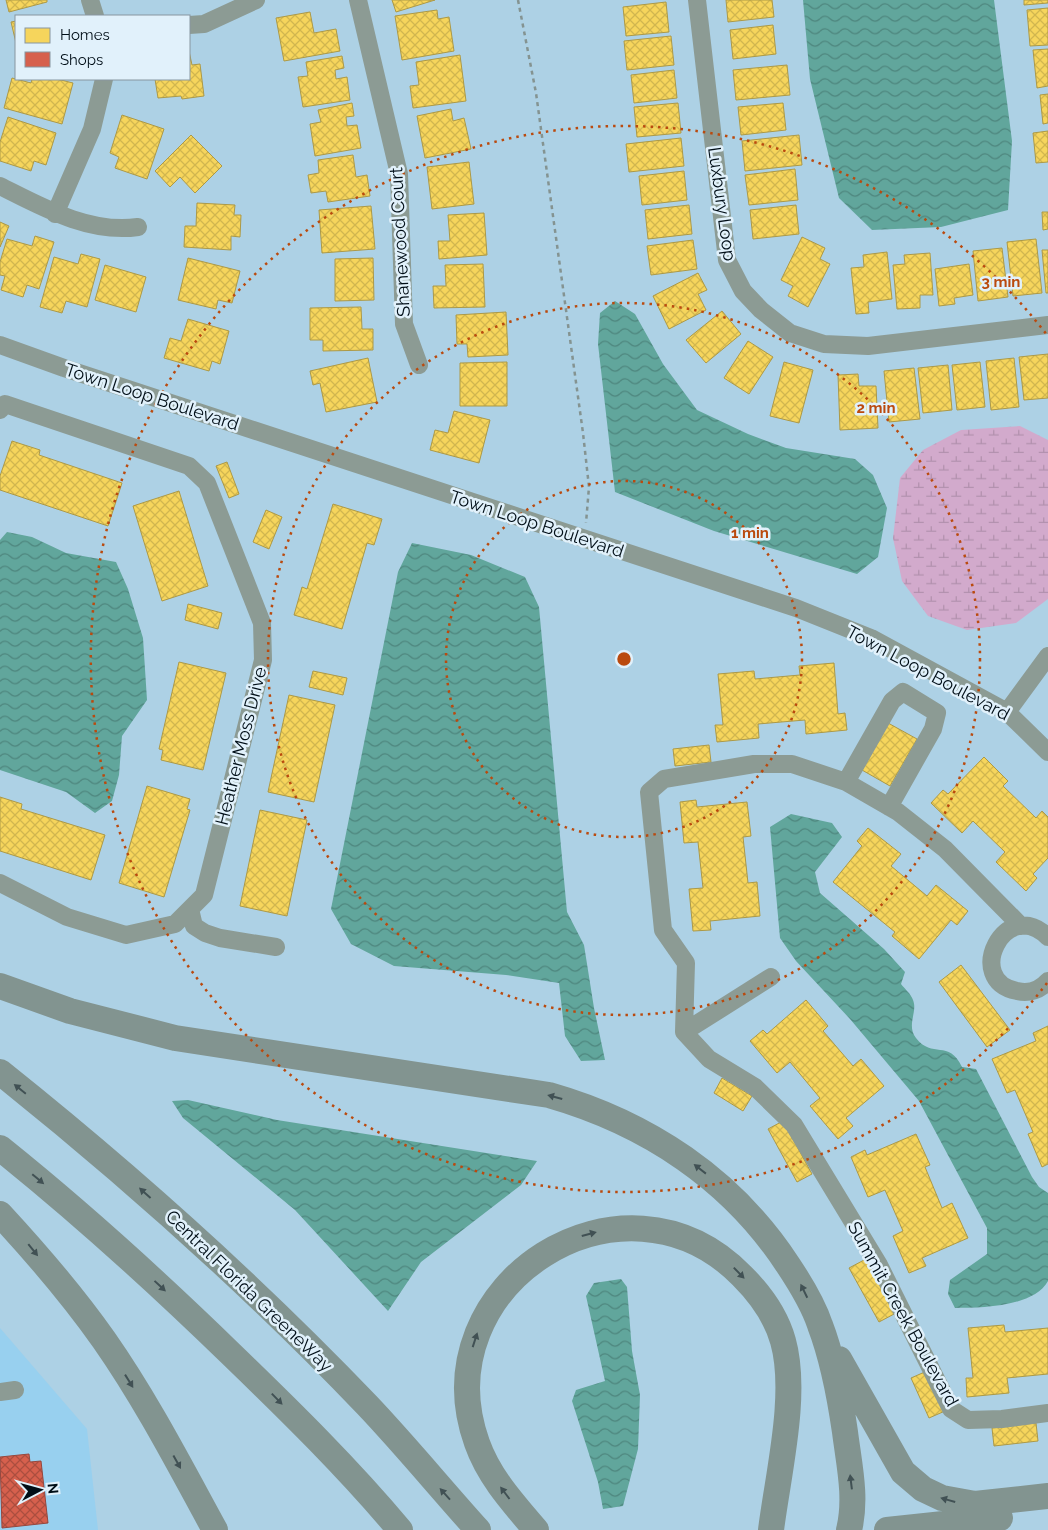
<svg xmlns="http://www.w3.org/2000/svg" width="1048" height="1530" viewBox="0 0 1048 1530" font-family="Raleway,sans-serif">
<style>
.built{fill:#98d0ef}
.wetland{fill:url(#wetland-marsh)}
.water{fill:url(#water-waves)}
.homes{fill:url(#homes-cross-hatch);stroke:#ac9947}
.shops{fill:url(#shops-cross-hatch);stroke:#96473d}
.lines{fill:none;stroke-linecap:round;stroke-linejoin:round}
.path{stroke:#849391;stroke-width:2.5;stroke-dasharray:4 4;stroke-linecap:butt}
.minor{stroke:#8c9b94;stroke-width:18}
.highway{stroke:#829490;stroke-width:26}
.oneway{fill:#415154}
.ring{fill:none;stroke:#ba4a0e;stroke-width:2.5;stroke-dasharray:2.5 5}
.labels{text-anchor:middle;stroke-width:5;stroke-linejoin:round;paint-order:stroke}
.street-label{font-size:18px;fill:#000e17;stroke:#e1f1fb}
.centre{fill:#ba4a0e;stroke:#e1f1fb;stroke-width:2.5}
.ring-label{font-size:15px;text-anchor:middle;font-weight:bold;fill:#ba4a0e;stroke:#e1f1fb;stroke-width:5;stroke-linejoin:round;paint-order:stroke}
</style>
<defs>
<pattern id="wetland-marsh" width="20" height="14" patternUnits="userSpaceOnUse" patternTransform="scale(1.25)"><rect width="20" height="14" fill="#d2aacc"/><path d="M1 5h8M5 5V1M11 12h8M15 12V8" fill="none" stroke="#b291ae"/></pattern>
<pattern id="water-waves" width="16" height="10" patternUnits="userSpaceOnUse" patternTransform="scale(1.25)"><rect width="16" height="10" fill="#61a69c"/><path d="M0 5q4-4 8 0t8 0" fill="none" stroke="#4e867e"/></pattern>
<pattern id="homes-cross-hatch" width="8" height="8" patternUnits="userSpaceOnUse" patternTransform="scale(1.25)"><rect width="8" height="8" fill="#f6d55c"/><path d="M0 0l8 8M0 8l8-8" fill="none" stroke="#d1b64f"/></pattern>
<pattern id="shops-cross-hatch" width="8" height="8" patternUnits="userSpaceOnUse" patternTransform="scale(1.25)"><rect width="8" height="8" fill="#d6604d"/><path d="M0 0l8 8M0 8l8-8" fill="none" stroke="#ab4e3f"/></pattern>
</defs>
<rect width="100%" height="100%" fill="#add1e5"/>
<path class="built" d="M0,1328L87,1429L98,1530H0Z"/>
<path class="wetland" d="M1020,426L1048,440V599L1016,623L967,630L928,616L902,581L893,538L900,478L923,450L961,430Z"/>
<path class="water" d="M803,0H994L1012,141L1008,210L941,227L872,230L839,198L810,79Z
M615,301L635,314L663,364L697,410L748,434L786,448L855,459L873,475L887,508L878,557L857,574L714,531L615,492L598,344L600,313Z
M7,532L32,537L66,553L116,562L128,589L143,638L147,700L122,736L119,775L112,801L95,813L66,792L0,770V540Z
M412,543L471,555L525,577L539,607L567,912L584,945L594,1008L605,1060L581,1061L565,1036L559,983L506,975L394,966L351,944L331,909L398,572Z
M791,814L832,823L842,837L815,872L820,893L884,949L905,972L901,984C905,989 911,994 913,1000C918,1012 906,1025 916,1038C932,1059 949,1039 962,1067L976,1069L1032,1177L1039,1187L1048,1193V1281C1034,1307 981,1308 955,1308L948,1294L950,1280L987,1254V1228L919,1101L850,1019L796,961L780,938L770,827Z
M188,1100L277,1120L537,1161L521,1185L421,1262L388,1311L295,1210L183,1118L172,1101Z
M621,1279L627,1287L632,1351L640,1395L638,1449L623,1506L603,1509L598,1482L572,1401L576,1390L605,1381L586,1296L594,1283Z"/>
<path class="homes" d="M6,0H47V2L9,12Z
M392,0H435L396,12Z
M726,0H772L774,17L728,22Z
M1024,0H1048V3L1024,5Z
M666,2L669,32L626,36L623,7Z
M1048,8V45L1030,46L1027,10Z
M437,10L438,19L449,17L454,51L402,60L395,16Z
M310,12L314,33L336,29L340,51L284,61L276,18Z
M16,21V43L11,22Z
M773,25L776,54L733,59L730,30Z
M671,36L674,65L627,70L624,41Z
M1048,49V86L1037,88L1033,50Z
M189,51L192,65L200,64L204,96L182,99L181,96L158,98L155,79H189Z
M460,55L466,101L413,108L410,86L419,85L416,62Z
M342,56L344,68L335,70L336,79L347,77L350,100L303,107L298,77L308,76L306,62Z
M787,65L790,95L736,100L733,70Z
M674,70L677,98L634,103L631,75Z
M12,78L31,83L32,79H57L73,83L62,124L4,108Z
M1048,94V123L1043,124L1040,95Z
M352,103L354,116L346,117L347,126L357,125L361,148L315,156L310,124L321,122L318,110Z
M678,103L681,133L637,137L634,107Z
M783,103L786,130L741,135L738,107Z
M451,109L453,121L464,118L471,149L425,158L417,116Z
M122,115L164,129L147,179L115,168L119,157L110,153Z
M8,117L56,133L46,165L34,161L31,171L0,161V142Z
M1048,131V162L1036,163L1033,133Z
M191,135L222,166L195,193L180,177L170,187L155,171Z
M799,135L802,165L745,171L742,141Z
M681,138L684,166L629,172L626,144Z
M353,155L356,177L367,175L370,196L328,202L326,191L311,193L308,175L319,173L318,160Z
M469,162L474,204L432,209L427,167Z
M795,169L798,200L749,205L745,175Z
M684,171L687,200L642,205L639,176Z
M197,203L235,205L234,215H241L240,237L231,236V250L184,247L185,226H196Z
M689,205L692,234L648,239L645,210Z
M796,205L799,234L753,239L750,210Z
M371,206L375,249L322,253L319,210Z
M1042,212H1048V229L1043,230Z
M484,213L487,255L439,259L438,241H450L448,215Z
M0,222L9,226L0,247Z
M35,236L54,242L39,289L27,285L23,297L1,290L5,276L0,275V262L7,239L32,246Z
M802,237L825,248L820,259L830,264L808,307L788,296L793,286L781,280Z
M1036,239L1042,293L1013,296L1007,242Z
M693,240L697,269L651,275L647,246Z
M1002,248L1008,297L978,301L973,251Z
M1042,250H1048V293H1046Z
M887,252L892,299L868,302L869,313L856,314L851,268L864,267L863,255Z
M930,253L933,295H920V308L897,309L893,265L905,264L904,255Z
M81,254L100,259L87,307L66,301L62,313L40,307L54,257L78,264Z
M188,258L240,271L232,303L218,300L216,309L178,300Z
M373,258L374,300L335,301V259Z
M483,264L485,307L434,308L433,286H446L445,265Z
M969,264L973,295L954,298L955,304L939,306L935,269Z
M105,265L146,277L136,312L95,300Z
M698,273L707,290L698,294L706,310L669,329L653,296Z
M361,307L362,329H373V350L323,351V340H310V308Z
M722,311L741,334L706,363L686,340Z
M506,312L508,355L468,357L467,344H457L456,315Z
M188,319L229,331L220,364L212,361L209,371L164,358L170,338L181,341Z
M748,341L773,357L749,394L724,378Z
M1048,354V398L1024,400L1019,357Z
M368,358L377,402L326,412L320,383L313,385L310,371Z
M1014,358L1019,407L991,410L986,361Z
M507,362V406H460V363Z
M784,362L813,370L799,423L770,416Z
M980,362L985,407L957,410L952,365Z
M948,365L952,410L923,413L918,368Z
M914,368L920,419L889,422L884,371Z
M858,374L859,386H876L878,428L840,430L838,375Z
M454,411L490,420L479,463L430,450L435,430L448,433Z
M12,441L40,450L39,455L122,483L108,526L0,490V476Z
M227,462L239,494L229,498L216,466Z
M179,491L208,586L162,601L133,506Z
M333,504L382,519L374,545L367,543L342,629L294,615L302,587L307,589Z
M266,510L282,517L269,549L253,542Z
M188,604L222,613L218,629L185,620Z
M179,662L226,673L203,770L161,760L163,750L159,749Z
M834,663L838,714L845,713L847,730L806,734L805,720L758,724L759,738L717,742L715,725H723L718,674L754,671L755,679L800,675L799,666Z
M313,671L347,678L343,695L309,687Z
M289,695L335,705L314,802L268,792Z
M888,723L917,739L890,786L862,770Z
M709,745L711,762L675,766L673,749Z
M984,757L1008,781L1003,786L1036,818L1042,811L1048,817V858L1033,874L1037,878L1026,891L996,862L1005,852L973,821L962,833L931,803L943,790L948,794Z
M147,786L190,799L187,809L190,810L164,897L119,883Z
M0,797L22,804L21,809L105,835L91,880L0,851Z
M696,800L697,807L747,802L751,836L743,837L748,883L757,882L760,916L710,921L711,930L693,931L689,889L703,888L698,842L684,843L680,802Z
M260,810L307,820L287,916L240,906Z
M868,828L901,854L891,866L927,896L936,885L968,911L957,925L951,920L919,959L892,936L895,932L833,882L862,846L857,841Z
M961,965L1010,1030L987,1047L939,982Z
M806,1000L828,1026L823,1031L853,1066L861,1059L884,1086L846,1118L853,1126L838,1139L810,1106L820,1098L790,1062L777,1073L750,1041L763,1030L767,1034Z
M1048,1026V1164L1042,1167L1028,1134L1033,1132L1015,1090L1007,1093L992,1059L1036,1041L1033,1033Z
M722,1078L752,1096L743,1111L714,1093Z
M783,1121L812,1174L797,1182L768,1129Z
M916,1134L930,1165L925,1167L942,1208L952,1203L968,1238L922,1258L926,1266L909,1273L893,1236L903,1231L885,1190L868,1197L851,1157L865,1150L867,1155Z
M866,1259L896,1313L879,1322L849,1268Z
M1004,1325L1005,1332L1048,1328V1374L1007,1378L1009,1393L967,1397L966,1378H973L968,1328Z
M927,1371L945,1411L929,1418L911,1378Z
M1036,1423L1038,1441L994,1446L992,1428Z"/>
<path class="shops" d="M29,1454L30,1462L41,1461L48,1523L2,1528L0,1457Z"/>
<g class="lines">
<path class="path" d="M518,0L536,93L583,433L589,487L586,523"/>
<path class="minor" d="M90,0L95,16
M358,0L399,174L404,324L419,365
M697,0L727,260L743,291L761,310L790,333L824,344L868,346L1048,325
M189,25L204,24L256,0
M0,186C42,207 89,234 138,227
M55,214L92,129L104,79
M0,345L64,368L796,608L871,638L1007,712L1048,752
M0,410L5,404L189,466L207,483L262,623L263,660L204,895L175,924L126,935L67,917L0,883
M1007,712L1048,656
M846,782L892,701L903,692L937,713L933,729L889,807
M190,909L194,926L205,933L220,938L276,947
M1021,926L945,849L898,812L846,782L792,764H754L664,779L649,792L663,930L686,963L684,1032L709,1059L755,1087L794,1125L879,1265L951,1409L968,1420L1002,1419L1048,1413
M1048,937C1005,895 963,981 1017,991C1029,994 1040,990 1048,981
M684,1032L771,977
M0,1392L15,1390"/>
<path class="highway" d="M0,986L70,1011L175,1038L549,1095C647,1123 732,1179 788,1265C800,1283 813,1304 820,1325C833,1359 840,1397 845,1432C849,1464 857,1498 849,1530
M0,1072C129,1175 253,1286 367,1405C405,1445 441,1489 478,1530
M0,1148C81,1213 158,1283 232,1355C290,1411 348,1468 400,1530
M0,1214C37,1254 73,1296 104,1340C146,1400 180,1466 215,1530
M839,1359L903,1472L923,1489L942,1498L975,1504L1048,1496
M536,1530C513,1503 489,1477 477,1443C420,1284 624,1155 742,1276C760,1294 776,1316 783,1341C798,1394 778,1474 771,1530
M887,1530L1000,1518"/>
</g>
<defs><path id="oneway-solid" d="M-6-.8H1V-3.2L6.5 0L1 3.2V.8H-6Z" transform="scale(1.25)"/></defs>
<g class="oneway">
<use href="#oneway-solid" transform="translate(20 1089) rotate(-141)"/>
<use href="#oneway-solid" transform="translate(555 1097) rotate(-165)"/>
<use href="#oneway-solid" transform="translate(700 1169) rotate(-142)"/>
<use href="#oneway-solid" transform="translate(38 1179) rotate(40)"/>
<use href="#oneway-solid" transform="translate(145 1193) rotate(-138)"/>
<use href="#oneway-solid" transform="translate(589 1234) rotate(-15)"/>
<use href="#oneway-solid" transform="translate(33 1250) rotate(51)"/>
<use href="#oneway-solid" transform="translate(739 1273) rotate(46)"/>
<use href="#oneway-solid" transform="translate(160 1286) rotate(43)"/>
<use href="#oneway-solid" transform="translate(804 1291) rotate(-116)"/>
<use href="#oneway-solid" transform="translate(475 1340) rotate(-72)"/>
<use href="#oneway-solid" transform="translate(129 1381) rotate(58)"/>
<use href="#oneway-solid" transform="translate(277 1399) rotate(46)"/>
<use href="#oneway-solid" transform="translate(177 1462) rotate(61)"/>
<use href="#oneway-solid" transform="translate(851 1482) rotate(-97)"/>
<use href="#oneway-solid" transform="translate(505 1493) rotate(-127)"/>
<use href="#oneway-solid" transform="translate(445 1494) rotate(-132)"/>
<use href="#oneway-solid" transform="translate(948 1500) rotate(-164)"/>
</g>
<g class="ring">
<circle cx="624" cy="659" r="178"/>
<circle cx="624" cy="659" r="356"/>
<path d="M1047 983A533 533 0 1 1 1047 335"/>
</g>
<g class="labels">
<g class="street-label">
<text transform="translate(722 204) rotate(82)" y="6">Luxbury Loop</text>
<text transform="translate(400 242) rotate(-93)" y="6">Shanewood Court</text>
<text transform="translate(152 397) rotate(18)" y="6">Town Loop Boulevard</text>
<text transform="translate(537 524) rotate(18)" y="6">Town Loop Boulevard</text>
<text transform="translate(928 673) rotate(28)" y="6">Town Loop Boulevard</text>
<text transform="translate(241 746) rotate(-76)" y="6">Heather Moss Drive</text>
<text transform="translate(249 1291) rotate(44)" y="6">Central Florida GreeneWay</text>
<text transform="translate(903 1314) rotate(61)" y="6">Summit Creek Boulevard</text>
</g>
</g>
<circle cx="624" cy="659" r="8" class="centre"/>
<g class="ring-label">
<text x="1001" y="287">3 min</text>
<text x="876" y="413">2 min</text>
<text x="750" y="538">1 min</text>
</g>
<rect x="15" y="15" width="175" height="65" fill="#e1f1fb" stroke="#8796a0"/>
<rect x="25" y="28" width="25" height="15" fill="#f6d55c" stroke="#8796a0"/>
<text x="60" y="40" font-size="15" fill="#000e17">Homes</text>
<rect x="25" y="52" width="25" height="15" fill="#d6604d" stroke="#8796a0"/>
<text x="60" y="65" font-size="15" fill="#000e17">Shops</text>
<g transform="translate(40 1490) rotate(84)" stroke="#e1f1fb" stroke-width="4" paint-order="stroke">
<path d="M0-4L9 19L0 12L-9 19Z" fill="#000e17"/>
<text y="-8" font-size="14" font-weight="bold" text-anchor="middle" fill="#000e17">N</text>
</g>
</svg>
